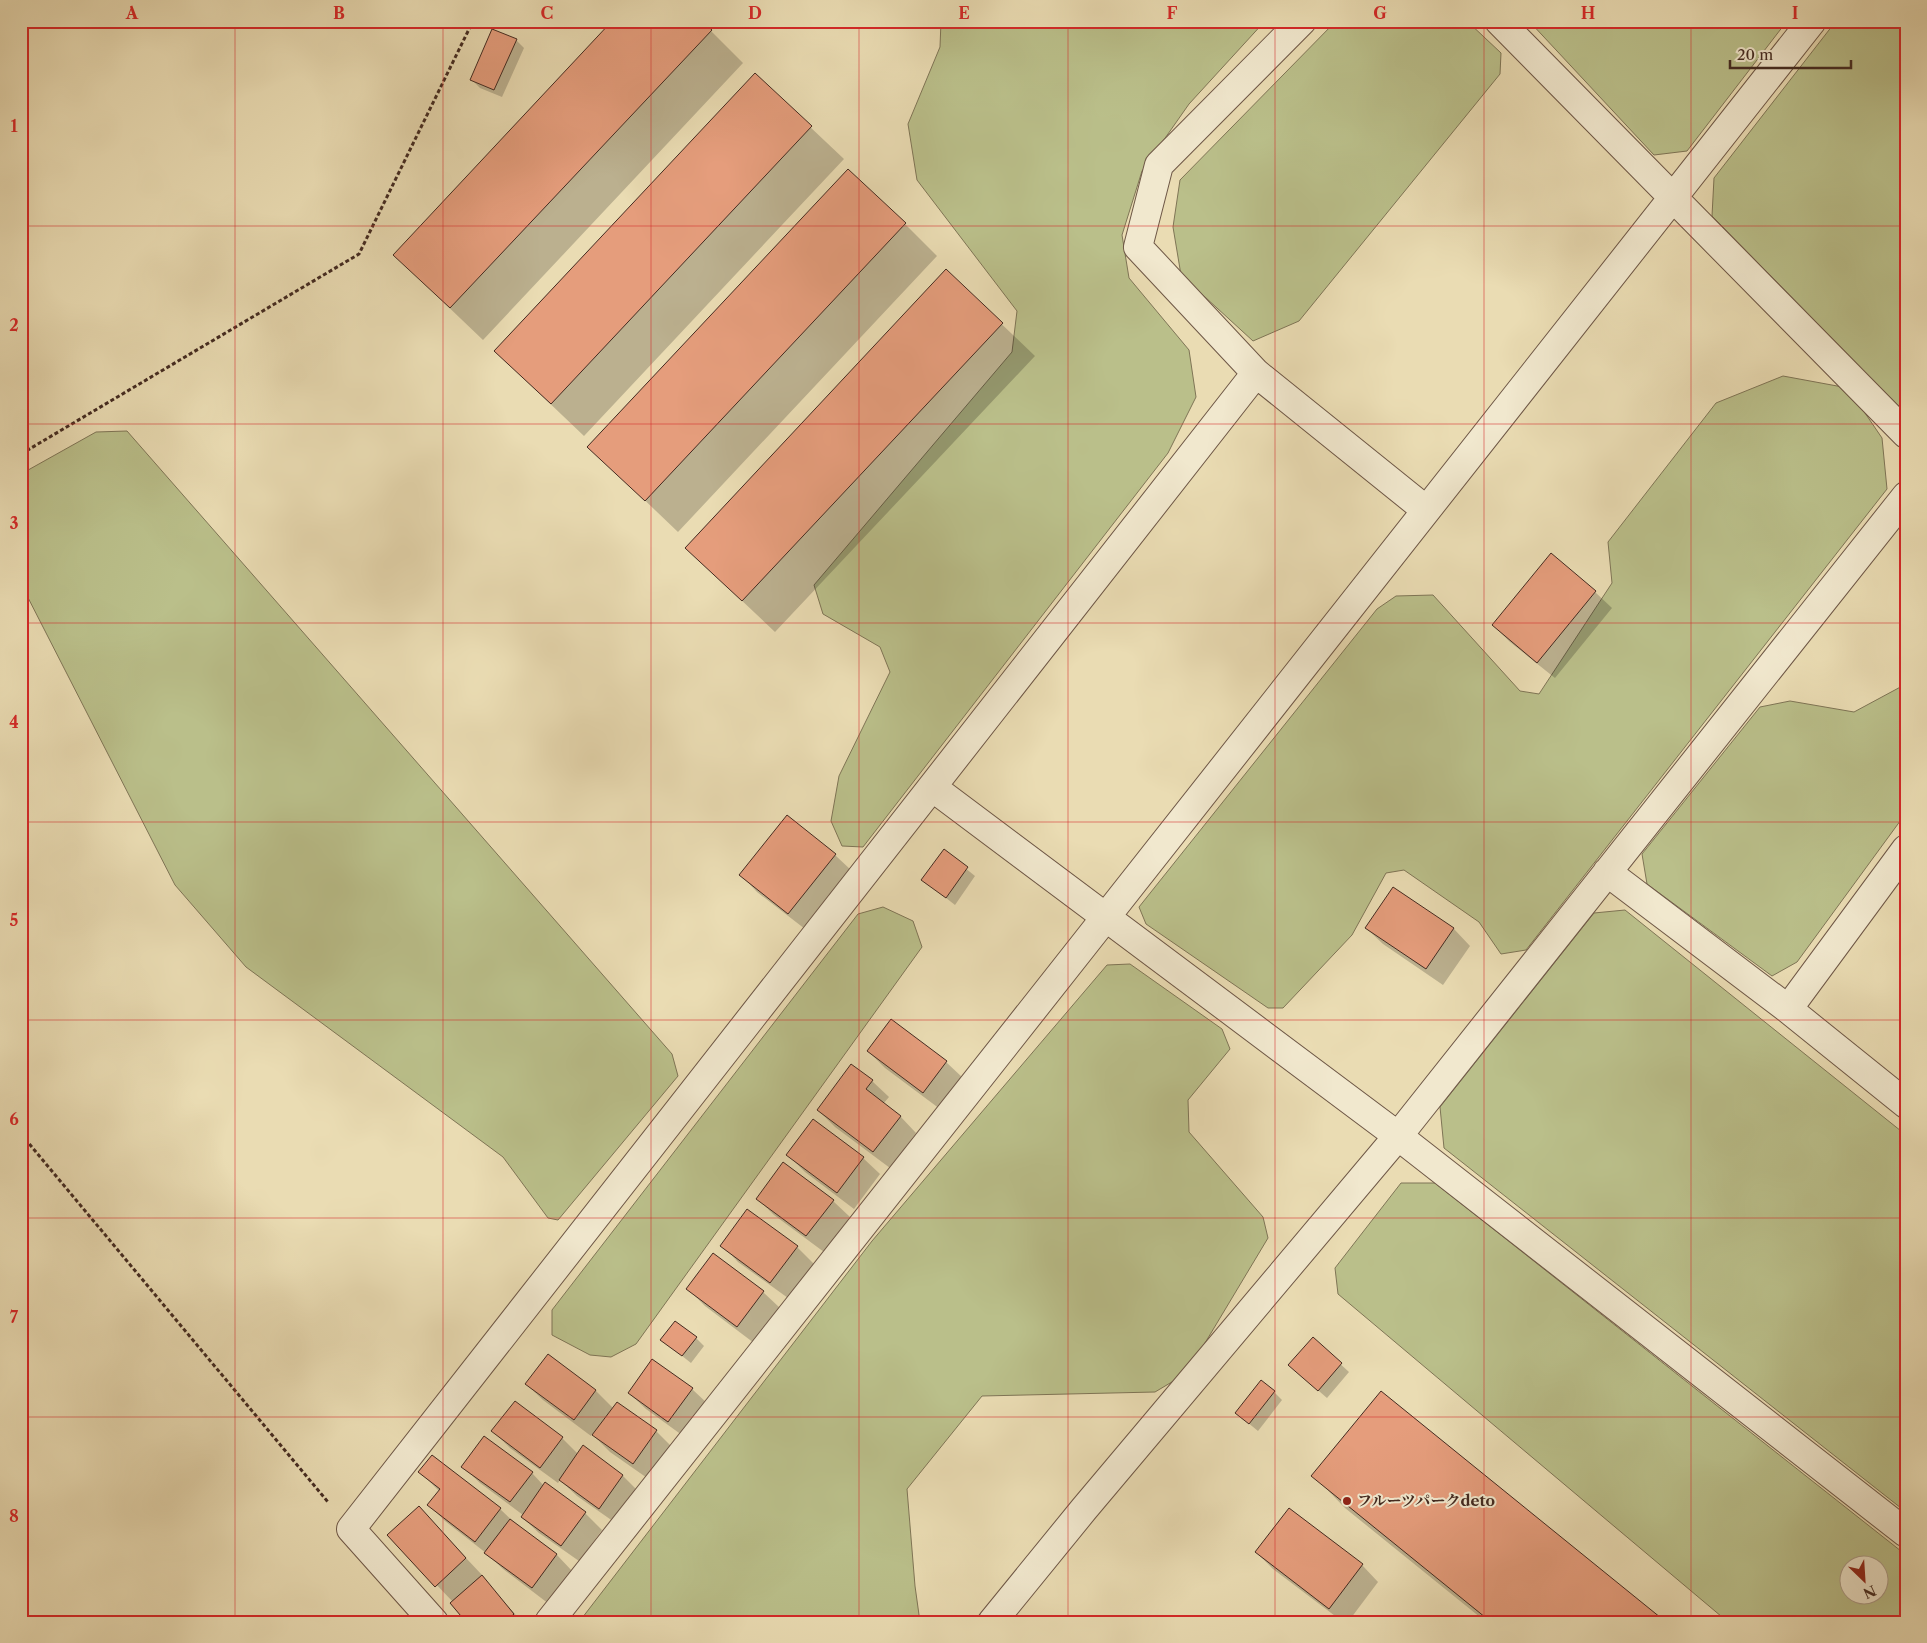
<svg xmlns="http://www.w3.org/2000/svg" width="1927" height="1643" viewBox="0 0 1927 1643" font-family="'Libre Caslon Text','Noto Serif JP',serif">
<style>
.green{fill:#babf8a;stroke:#7f7556;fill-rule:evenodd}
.shadow{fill:#0003}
.building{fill:#e59d7c;stroke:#442b21}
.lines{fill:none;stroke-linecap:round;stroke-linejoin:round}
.minor-casing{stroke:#6e5746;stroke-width:30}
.path{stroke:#442b21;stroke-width:3;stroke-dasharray:4 2.5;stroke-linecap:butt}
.minor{stroke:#f1e8ce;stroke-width:28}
.grid{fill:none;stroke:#d62828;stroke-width:1;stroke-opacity:0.55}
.poi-dot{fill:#8f2418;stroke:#f1e8ce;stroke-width:2}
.labels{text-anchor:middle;stroke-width:4;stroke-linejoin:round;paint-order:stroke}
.poi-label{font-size:15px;font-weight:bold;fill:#442b21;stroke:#f1e8ce;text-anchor:start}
.neatline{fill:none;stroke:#d62828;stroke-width:2}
.grid-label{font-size:16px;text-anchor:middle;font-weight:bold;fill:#d62828}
</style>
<rect width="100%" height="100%" fill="#eadcb3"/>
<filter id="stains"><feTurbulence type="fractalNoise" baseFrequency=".004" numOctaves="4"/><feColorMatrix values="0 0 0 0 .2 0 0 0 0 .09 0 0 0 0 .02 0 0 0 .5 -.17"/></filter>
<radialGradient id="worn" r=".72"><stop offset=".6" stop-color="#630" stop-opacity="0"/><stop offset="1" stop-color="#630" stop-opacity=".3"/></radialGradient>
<path class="green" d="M941,21H1265L1189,104L1142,171L1122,235L1129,278L1189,350L1196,397L1168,453L863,847L842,846L831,821L839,776L890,672L880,647L823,614L814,585L1012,352L1017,311L917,180L908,124L940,47Z
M1336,21H1467L1501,53L1500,74L1299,321L1253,341L1181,275L1173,227L1180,180Z
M1529,21H1787L1687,151L1654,155Z
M1836,21H1906V414L1712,216L1714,178Z
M1783,376L1848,388L1882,438L1887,489L1526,950L1501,954L1479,922L1404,870L1386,873L1352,935L1283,1008H1268L1146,924L1139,907L1377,609L1396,596L1433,595L1520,691L1539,694L1612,583L1608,542L1716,403Z
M127,431L672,1054L678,1076L558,1220L548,1218L503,1157L246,967L175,885L21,584V474L96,432Z
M1906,684V813L1797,962L1772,976L1647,884L1642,854L1760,707L1790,701L1854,712Z
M883,907L913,921L922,947L636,1344L611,1357L590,1355L552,1335V1310L858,914Z
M1625,910L1906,1135V1512L1444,1148L1440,1107L1594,913Z
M1130,964L1222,1029L1230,1049L1188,1100L1189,1132L1263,1217L1268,1238L1187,1373L1155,1392L982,1396L907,1489L915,1586L920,1622H579L872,1241L1107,965Z
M1401,1183H1435L1906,1555V1622H1728L1338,1294L1335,1268ZM1850,1566H1880V1596H1850Z"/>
<path class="shadow" d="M711,31L743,63L483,340L394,255Z
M516,40L524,48L502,97L480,88L472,80Z
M755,75L844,159L584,436L495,351Z
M905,224L937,256L678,532L589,447Z
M946,271L1035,356L775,632L686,548Z
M1595,592L1612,608L1555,678L1510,642L1493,625Z
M944,851L975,876L955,905L923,880Z
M835,855L852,871L805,929L757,892L741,875Z
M1393,888L1454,929L1470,946L1443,985L1383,944L1366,928Z
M868,1051L946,1062L963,1078L940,1109L885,1068Z
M872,1081L889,1097L883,1104L900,1116L916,1133L890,1168L835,1127L818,1110Z
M788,1155L863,1158L880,1174L854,1209L805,1172Z
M757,1198L833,1201L850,1217L824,1252L774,1215Z
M722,1245L797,1247L814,1264L788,1298L738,1262Z
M688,1289L763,1292L780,1308L754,1343L705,1306Z
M696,1338L704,1346L691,1363L662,1340Z
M1313,1339L1349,1372L1327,1398L1298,1373Z
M548,1356L596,1391L613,1408L656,1431L673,1448L650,1480L610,1452L592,1434L591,1436L543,1400L526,1384Z
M692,1389L709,1405L686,1438L646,1409L629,1393Z
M1274,1392L1282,1400L1258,1431L1236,1413Z
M515,1403L562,1438L578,1454L583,1447L623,1476L639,1492L617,1524L577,1496L560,1480L558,1483L510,1448L493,1431Z
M484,1438L532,1473L544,1486L545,1484L585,1513L602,1530L579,1561L539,1533L522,1517L523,1515L480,1483L463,1467Z
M432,1456L500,1509L517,1525L557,1555L573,1572L549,1604L503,1569L486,1553L445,1521L429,1505L439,1491L420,1472Z
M1313,1475L1664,1622H1486L1345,1508Z
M435,1525L482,1575L481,1576L522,1622H468L453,1602L389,1535Z
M1256,1552L1362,1565L1378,1582L1348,1622H1343L1273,1569Z"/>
<path class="building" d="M612,21H702L712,30L450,308L393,255Z
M492,29L517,39L494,90L470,80Z
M755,73L812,126L551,404L494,351Z
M848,169L906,223L645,501L587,447Z
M946,269L1003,323L742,601L685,548Z
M1551,553L1596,591L1537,663L1492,625Z
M787,815L836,854L788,914L739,875Z
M944,849L968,867L946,898L921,880Z
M1393,887L1454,928L1426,969L1365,928Z
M891,1019L947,1061L923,1093L867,1051Z
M851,1064L873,1080L866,1089L901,1116L873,1152L817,1110Z
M813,1119L864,1157L837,1193L786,1155Z
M783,1162L834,1200L806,1236L756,1199Z
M747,1209L798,1246L770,1283L720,1246Z
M713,1253L764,1291L737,1327L686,1289Z
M675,1321L697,1337L682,1356L660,1340Z
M1313,1337L1342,1363L1318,1391L1288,1365Z
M548,1354L596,1390L574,1420L525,1384Z
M652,1359L693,1388L668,1422L628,1393Z
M1261,1380L1275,1391L1249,1424L1235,1413Z
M1381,1391L1666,1622H1491L1311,1476Z
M515,1401L563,1437L540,1468L491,1431Z
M617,1402L657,1430L633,1464L592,1435Z
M484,1436L533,1472L510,1502L461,1467Z
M583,1445L623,1475L599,1509L559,1480Z
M432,1455L501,1508L475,1542L427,1505L440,1489L418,1472Z
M545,1482L586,1512L561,1546L521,1517Z
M419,1506L466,1558L435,1587L387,1535Z
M1289,1508L1363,1564L1329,1609L1255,1552Z
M510,1519L557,1554L532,1588L484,1553Z
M482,1575L514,1614L505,1622H466L450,1603Z"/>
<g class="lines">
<defs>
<path id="minor" d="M1302,21L1159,165L1138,247L1256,373L1426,510
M1499,21L1906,434
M932,787L1398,1136L1906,1533
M1607,872L1788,1009L1906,1104
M1788,1009L1906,849
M434,1622L351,1529L1256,373
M549,1622C971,1089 1391,555 1812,21
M992,1622L1084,1509L1398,1136L1906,496"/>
</defs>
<use href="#minor" class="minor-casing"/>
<path class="path" d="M21,454L359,254L473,21
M21,1134L328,1502"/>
<use href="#minor" class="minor"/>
</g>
<path class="grid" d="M235,21V1622M443,21V1622M651,21V1622M859,21V1622M1068,21V1622M1275,21V1622M1484,21V1622M1691,21V1622M21,226H1906M21,424H1906M21,623H1906M21,822H1906M21,1020H1906M21,1218H1906M21,1417H1906"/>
<circle class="poi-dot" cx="1347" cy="1501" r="5"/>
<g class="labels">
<g class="poi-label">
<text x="1357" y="1506">フルーツパークdeto</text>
</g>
</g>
<rect width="1927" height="1643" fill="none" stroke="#eadcb3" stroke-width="55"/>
<g transform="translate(1864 1580) rotate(155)"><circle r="24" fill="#f1e8ce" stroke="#ac9c89"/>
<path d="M0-4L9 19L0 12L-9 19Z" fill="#8f2418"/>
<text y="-8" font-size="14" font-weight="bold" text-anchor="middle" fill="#442b21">N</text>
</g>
<path d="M1730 60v8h121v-8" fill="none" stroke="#442b21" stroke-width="2.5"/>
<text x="1737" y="60" font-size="15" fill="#442b21" stroke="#f1e8ce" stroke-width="4" paint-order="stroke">20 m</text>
<rect x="28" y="28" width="1872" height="1588" class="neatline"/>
<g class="grid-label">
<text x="132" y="19">A</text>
<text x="339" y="19">B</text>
<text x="547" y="19">C</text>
<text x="755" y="19">D</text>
<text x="964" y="19">E</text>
<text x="1172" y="19">F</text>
<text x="1380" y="19">G</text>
<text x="1588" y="19">H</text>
<text x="1795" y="19">I</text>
<text x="14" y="132">1</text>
<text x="14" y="331">2</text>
<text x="14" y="529">3</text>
<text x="14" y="728">4</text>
<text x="14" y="926">5</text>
<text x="14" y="1125">6</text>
<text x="14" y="1323">7</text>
<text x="14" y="1522">8</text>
</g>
<rect width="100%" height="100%" filter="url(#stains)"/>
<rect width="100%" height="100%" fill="url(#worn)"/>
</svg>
